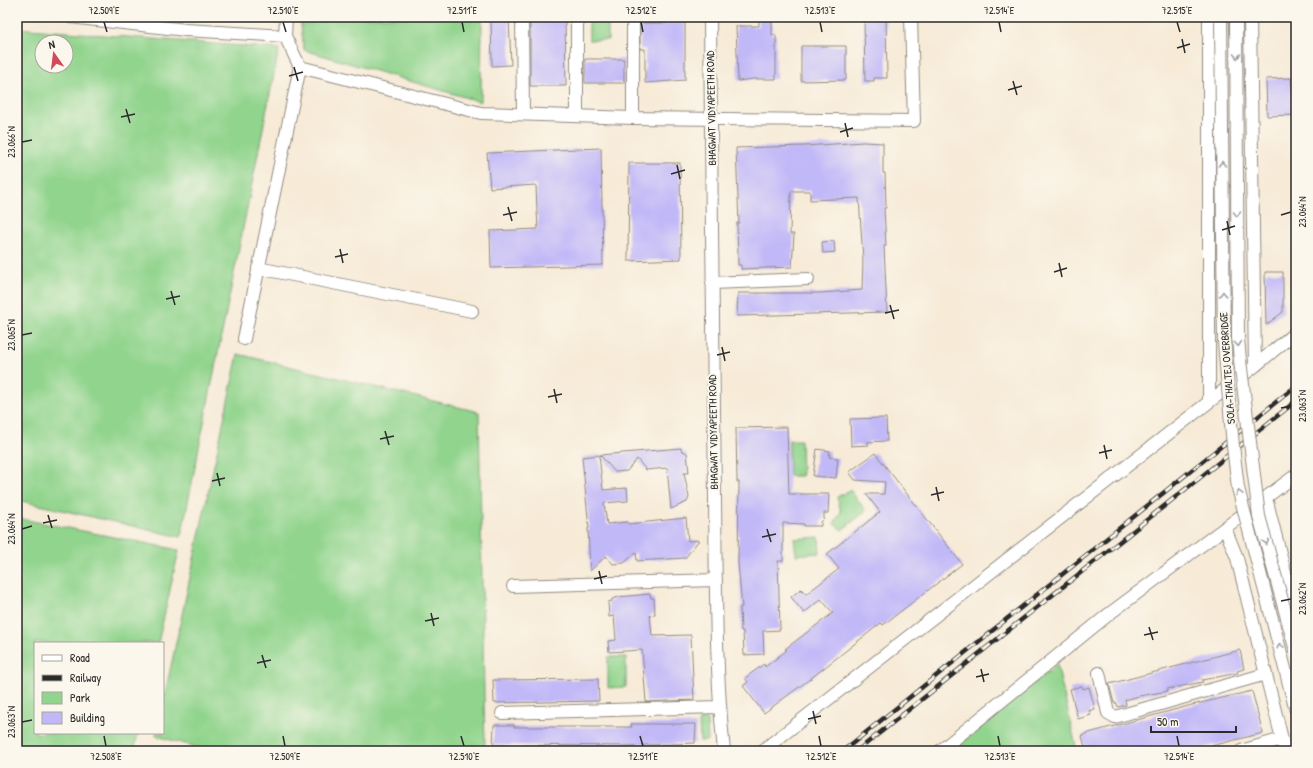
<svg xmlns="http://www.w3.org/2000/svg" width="1313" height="768" viewBox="0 0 1313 768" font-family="'Patrick Hand',sans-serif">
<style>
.green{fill:#91d48d;stroke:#5e805c;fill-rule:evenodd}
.building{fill:#c1b8f8}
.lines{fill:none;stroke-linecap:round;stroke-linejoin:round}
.minor-casing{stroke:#918b82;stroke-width:14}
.minor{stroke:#fff;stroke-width:12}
.rail-casing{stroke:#2b2b2b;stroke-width:4.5}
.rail{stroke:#fbf7ec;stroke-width:3;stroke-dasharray:9;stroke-linecap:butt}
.minor-bridge-casing{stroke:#918b82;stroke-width:14;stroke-linecap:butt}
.minor-bridge{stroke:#fff;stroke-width:12}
.oneway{stroke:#a0a0a0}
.ticks{fill:none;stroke:#2b2b2b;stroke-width:1.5}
.labels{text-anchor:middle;stroke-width:4;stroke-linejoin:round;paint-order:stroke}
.street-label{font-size:11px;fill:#2b2b2b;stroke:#fbf7ec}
.neatline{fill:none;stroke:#2b2b2b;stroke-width:1.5}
.ticks-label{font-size:10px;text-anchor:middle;fill:#2b2b2b}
</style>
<rect width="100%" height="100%" fill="#fbf7ec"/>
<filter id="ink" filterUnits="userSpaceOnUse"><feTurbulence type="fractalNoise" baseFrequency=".025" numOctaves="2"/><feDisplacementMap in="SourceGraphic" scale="8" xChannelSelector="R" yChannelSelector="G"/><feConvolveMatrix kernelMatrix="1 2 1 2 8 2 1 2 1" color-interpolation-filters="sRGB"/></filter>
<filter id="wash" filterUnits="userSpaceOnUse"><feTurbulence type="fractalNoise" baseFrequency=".012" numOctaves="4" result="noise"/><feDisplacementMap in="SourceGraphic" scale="16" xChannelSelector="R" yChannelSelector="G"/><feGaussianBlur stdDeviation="0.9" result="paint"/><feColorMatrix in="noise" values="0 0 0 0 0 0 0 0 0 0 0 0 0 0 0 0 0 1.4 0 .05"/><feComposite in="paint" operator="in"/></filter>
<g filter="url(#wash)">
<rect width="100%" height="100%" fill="#f7ebd8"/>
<path class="green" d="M300,17H482L481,102L304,50Z
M589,17H612V22H608V40H589Z
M17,28L279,49L181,537L17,500ZM42,42H66V66H42Z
M238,354L479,412L485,751H211L156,736V733H163V703Z
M789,440H801L802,476H789Z
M850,490L866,511L842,530L834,524L841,512L837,497Z
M17,518L179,550L158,643H35V733H138L134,751H17Z
M819,537L820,553L796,555L794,539Z
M608,657H626V687L608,688Z
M1057,664L1077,751H952Z
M707,719L708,741H700L699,720Z"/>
<g id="blocks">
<path class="building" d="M491,17H509L511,65L492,66Z
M530,17H565L566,86H530Z
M759,17H772V35H776V79H754L738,81L736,26H759Z
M864,17H886L887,78H874V81H865Z
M667,21H685V80L645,83V49H640V23H667Z
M801,46H846V80L801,81Z
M585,59H624V83H585Z
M1291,78L1293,97H1296V115L1267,116L1266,79Z
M863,142L883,143V173H885L886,208H884L886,246H884L887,312L737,316L738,293H820L862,290L863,259L859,198L810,200V191H791L790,234H794L792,267L741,269V265H738V256L737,223H739L736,148L805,146Z
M601,148L603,265L491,268L490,231L538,229L537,211L536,185L490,188L487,153Z
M629,163H680L681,259L628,261Z
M834,241L835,252L823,253L822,242Z
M1265,272H1283V312L1266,325Z
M886,418L887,441L867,442L869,445L851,446L850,419Z
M787,427L789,494H829L828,513H824V519L821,522V526H804V524L783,523V561H778L780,630L763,631L764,654L744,655L743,631H741L740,607H742L738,563L739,482H737L736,428Z
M681,448V450L687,453L689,473H684L689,497L687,502L671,509L667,468L646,470L637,459L627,471L615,472L600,455Z
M817,449L830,451L829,457L838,458L836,478L813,476Z
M875,453L962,564L883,625L881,623L810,679L764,713L743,686L748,682L745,678L764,664L765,667L787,650L785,649L833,613L821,599L804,613L791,597L801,589L806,594L839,569L827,554L880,512L866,494H884L885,482L855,480L849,472Z
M599,455L603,490L627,488L628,501L604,503L607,524L628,522V524L686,518L688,541L699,540L685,558L637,561L636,552L624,563L613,564L606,556L590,571L588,528H589L582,457Z
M650,594L651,598H654L655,614L650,615L652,636L691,635L694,700L646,702L642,650L609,652L608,641L616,640L614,616L609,617L608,602L612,601V599L618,597Z
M1240,650L1244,669L1237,671L1238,673L1202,680L1203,682L1167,689L1168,691L1139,696L1125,700L1126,705L1118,707L1117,703H1114L1109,684Z
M598,679L599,701L494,703L493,680Z
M1082,686L1083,689L1089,687L1095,709L1089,711L1091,715L1078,719L1070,689Z
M1252,691L1263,733L1191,751H1086L1082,736L1085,734L1192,705Z
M631,724H696L695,743L623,746L493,745L494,725H514V727H632Z"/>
</g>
</g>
<g filter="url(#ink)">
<use href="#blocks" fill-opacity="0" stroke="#918b82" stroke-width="1"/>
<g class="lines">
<defs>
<path id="minor" d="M70,17L186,30L285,36L300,67L481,113L633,118L914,121L911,17
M522,17L523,114
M577,17V116
M633,17V118
M710,17C712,177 712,337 715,497C716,581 715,667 724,751
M1250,17L1255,366
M285,36L286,17
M258,268L472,311
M712,283L808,279
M244,339L300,67
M1209,401V17
M1266,498L1296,616
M1225,528L1237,558L1285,751
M513,586L716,580
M1099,673L1108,713L1115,717L1266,674
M502,713L719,707
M762,751L1255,366L1296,332
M940,751L1109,614L1296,475
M1241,751L1282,739"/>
</defs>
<use href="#minor" class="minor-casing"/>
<use href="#minor" class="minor"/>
<defs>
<path id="rail" d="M843,751L1296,386
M857,751L1296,401"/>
</defs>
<use href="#rail" class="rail-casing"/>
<use href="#rail" class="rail"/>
<defs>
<path id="minor-bridge" d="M1221,17L1224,342L1233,446L1238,488L1296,711
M1236,17L1238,338L1240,360L1259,516L1296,651"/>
</defs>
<use href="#minor-bridge" class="minor-bridge-casing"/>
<use href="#minor-bridge" class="minor-bridge"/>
</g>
<defs><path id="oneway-chevron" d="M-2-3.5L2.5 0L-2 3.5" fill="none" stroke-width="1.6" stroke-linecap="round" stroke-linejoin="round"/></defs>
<g class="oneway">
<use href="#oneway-chevron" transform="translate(1237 56) rotate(90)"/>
<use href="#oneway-chevron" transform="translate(1222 164) rotate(-90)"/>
<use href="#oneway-chevron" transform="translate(1237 214) rotate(90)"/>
<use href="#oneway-chevron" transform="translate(1223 294) rotate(-91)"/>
<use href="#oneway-chevron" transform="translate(1238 344) rotate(85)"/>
<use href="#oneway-chevron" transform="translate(1239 493) rotate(-103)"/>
<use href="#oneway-chevron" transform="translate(1266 542) rotate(75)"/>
<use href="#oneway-chevron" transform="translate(1280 646) rotate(-104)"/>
</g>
</g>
<path class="ticks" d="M104,22L107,32M283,22L286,32M462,22L464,32M641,22L643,32M820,22L822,32M999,22L1001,32M1177,22L1180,32M1182,39L1185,53M1177,48L1190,44M294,67L298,81M289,76L303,72M1013,81L1017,95M1008,90L1022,86M126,109L130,123M121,117L135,114M845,123L848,137M840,132L853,128M22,142L32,140M677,165L680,179M671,174L685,170M508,207L512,221M503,215L517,212M1281,215L1291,212M1227,221L1230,235M1222,230L1235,226M340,249L343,263M335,257L348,254M1059,263L1062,277M1054,272L1067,268M171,291L175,305M166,299L180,296M890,305L894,319M885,313L899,310M22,335L32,333M722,347L725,361M717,355L730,352M554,389L557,403M548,397L562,394M1281,408L1291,406M385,431L389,445M380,439L394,436M1104,445L1107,459M1099,453L1112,450M217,473L220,486M212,481L225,478M936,487L939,501M931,495L944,492M48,515L52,528M43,523L57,520M22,529L32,526M767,529L771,542M762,537L776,534M599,571L602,584M594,579L607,576M1281,601L1291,599M431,613L434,626M425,621L439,618M1149,627L1153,640M1144,635L1158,632M262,655L266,668M257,663L271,660M981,669L984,682M976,677L989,674M813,711L816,724M808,719L821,716M22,722L32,720M104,736L106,746M283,736L285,746M461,736L464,746M640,736L643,746M819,736L821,746M998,736L1000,746M1177,736L1179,746"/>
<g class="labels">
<g class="street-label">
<text transform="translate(711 108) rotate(-91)" y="4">BHAGWAT VIDYAPEETH ROAD</text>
<text transform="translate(1227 368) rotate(-94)" y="4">SOLA-THALTEJ OVERBRIDGE</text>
<text transform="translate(713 432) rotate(-91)" y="4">BHAGWAT VIDYAPEETH ROAD</text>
</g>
</g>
<rect width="1313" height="768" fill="none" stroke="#fbf7ec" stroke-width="44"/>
<rect x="34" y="642" width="130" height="92" fill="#fbf7ec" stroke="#a8a59f"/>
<rect x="42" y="655" width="20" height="6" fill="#ffffff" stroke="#a8a59f"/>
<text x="70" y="662" font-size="12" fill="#2b2b2b">Road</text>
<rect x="42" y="675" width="20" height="6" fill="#2b2b2b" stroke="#a8a59f"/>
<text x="70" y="682" font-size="12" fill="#2b2b2b">Railway</text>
<rect x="42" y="692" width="20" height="12" fill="#91d48d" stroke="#a8a59f"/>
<text x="70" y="702" font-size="12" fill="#2b2b2b">Park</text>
<rect x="42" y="712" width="20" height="12" fill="#c1b8f8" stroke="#a8a59f"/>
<text x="70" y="722" font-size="12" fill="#2b2b2b">Building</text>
<g transform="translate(54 54) rotate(346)"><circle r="19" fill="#fbf7ec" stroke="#a8a59f"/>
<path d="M0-3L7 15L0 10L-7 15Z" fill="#d1495b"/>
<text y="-6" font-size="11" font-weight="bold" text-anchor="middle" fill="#2b2b2b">N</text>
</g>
<path d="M1151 726v6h85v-6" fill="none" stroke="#2b2b2b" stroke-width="2"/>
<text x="1157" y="726" font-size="12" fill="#2b2b2b" stroke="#fbf7ec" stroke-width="3" paint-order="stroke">50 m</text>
<rect x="22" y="22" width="1269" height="724" class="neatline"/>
<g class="ticks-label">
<text x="104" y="14">72.509°E</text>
<text x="283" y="14">72.510°E</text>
<text x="462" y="14">72.511°E</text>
<text x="641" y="14">72.512°E</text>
<text x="820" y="14">72.513°E</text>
<text x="999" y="14">72.514°E</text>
<text x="1177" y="14">72.515°E</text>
<text transform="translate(11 142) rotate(-90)" y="4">23.066°N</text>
<text transform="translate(1302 212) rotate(-90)" y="4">23.064°N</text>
<text transform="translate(11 335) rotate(-90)" y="4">23.065°N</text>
<text transform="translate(1302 406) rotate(-90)" y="4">23.063°N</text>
<text transform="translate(11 529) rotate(-90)" y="4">23.064°N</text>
<text transform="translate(1302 599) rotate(-90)" y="4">23.062°N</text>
<text transform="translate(11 722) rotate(-90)" y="4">23.063°N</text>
<text x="106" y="760">72.508°E</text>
<text x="285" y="760">72.509°E</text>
<text x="464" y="760">72.510°E</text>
<text x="643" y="760">72.511°E</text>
<text x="821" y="760">72.512°E</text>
<text x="1000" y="760">72.513°E</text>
<text x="1179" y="760">72.514°E</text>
</g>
</svg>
